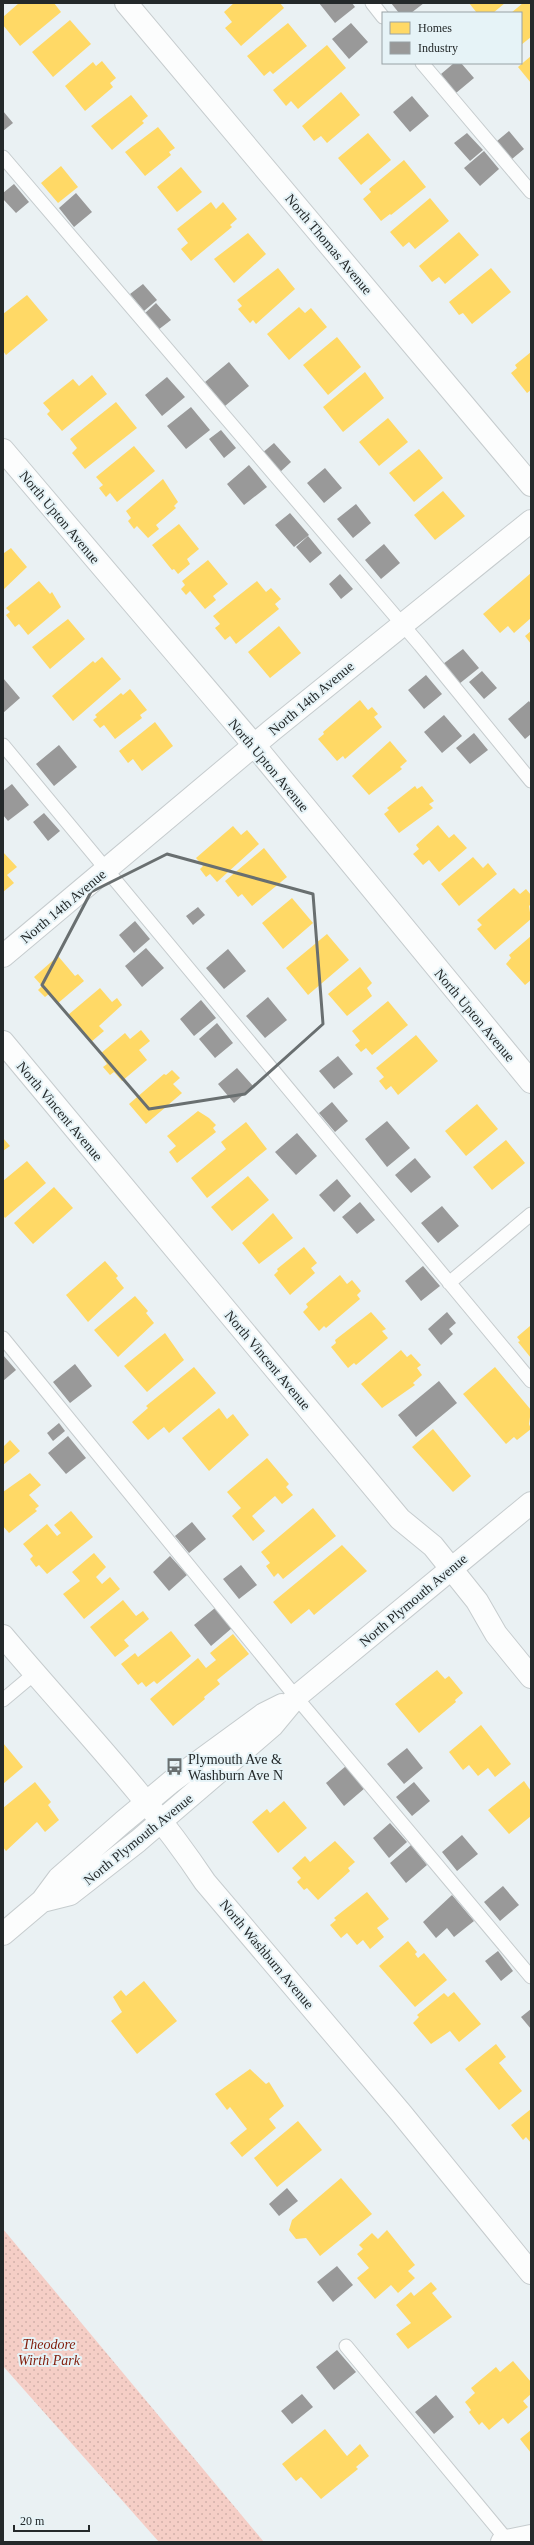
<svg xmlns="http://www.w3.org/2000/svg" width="534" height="2545" viewBox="0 0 534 2545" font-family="Georgia,serif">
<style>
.park{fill:url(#park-dots)}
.homes{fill:#ffd966}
.industry{fill:#999}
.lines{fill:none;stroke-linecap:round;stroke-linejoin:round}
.service-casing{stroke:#c6ccce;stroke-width:15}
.minor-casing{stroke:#c6ccce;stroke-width:24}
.tertiary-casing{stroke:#c6ccce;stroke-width:24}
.service{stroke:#fcfdfd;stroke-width:13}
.minor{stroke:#fcfdfd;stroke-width:22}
.tertiary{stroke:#fcfdfd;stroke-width:22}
.marked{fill:none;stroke:#696f70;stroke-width:3;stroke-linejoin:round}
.labels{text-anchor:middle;stroke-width:4;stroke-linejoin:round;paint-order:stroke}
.street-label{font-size:14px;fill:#24292a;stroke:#e6f3f7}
.poi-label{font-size:14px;fill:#24292a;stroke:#e6f3f7;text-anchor:start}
.park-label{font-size:14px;font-style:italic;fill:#811d0b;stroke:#e6f3f7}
</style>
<defs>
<pattern id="park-dots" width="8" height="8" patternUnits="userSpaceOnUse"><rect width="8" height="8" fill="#f5cec6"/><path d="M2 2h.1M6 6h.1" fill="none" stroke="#d2b1aa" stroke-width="1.8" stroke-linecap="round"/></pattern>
</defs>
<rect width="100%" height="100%" fill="#eaf1f3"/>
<path class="park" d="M3,2229L264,2542H159L3,2366Z"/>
<path class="homes" d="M19,3H54L61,12L20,46L3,25V17Z
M234,3H280L284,8L241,46L225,28L232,22L224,12Z
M469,3H505L493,13H477Z
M523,3H531V37L521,45V13H511Z
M70,20L91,44L53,77L32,52Z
M288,23L307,46L273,74L270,71L264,76L247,56Z
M327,45L346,68L298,109L291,101L286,106L273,90Z
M531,56V83L518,67Z
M102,61L116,78L110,83L113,87L85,111L65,86L93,62L96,66Z
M341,92L360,115L327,143L321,136L314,141L302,126Z
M131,95L148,116L142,121L144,123L112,150L91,126Z
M158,127L175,148L169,152L171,155L145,176L125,152Z
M368,133L391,160L361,185L338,158Z
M404,160L426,187L391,215L390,214L381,221L363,199L371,192L369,189Z
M61,166L78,187L58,203L41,183Z
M181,167L202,192L177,212L157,187Z
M430,198L449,221L415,249L409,242L403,247L390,232Z
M211,202L216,209L223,202L237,219L230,225L232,227L191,261L181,249L188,243L177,229Z
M459,232L479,255L445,284L439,277L432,282L419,266Z
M248,233L266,254L234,283L214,259Z
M278,268L295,289L256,324L253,320L250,323L238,309L242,306L237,300Z
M491,268L511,292L472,324L463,313L459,315L449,302Z
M27,295L48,320L6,355L3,351V314Z
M299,307L305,313L311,308L327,327L289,360L267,334Z
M337,337L361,367L328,395L303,365Z
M531,352V390L527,393L511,373L517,368L515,365Z
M365,372L384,398L343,432L323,407Z
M92,375L107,394L62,431L47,414L50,411L43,403L73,379L79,386Z
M116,402L137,428L85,469L72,453L77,448L70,439Z
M388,418L408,442L379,466L359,442Z
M134,446L155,471L117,502L110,493L106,497L99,488L103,485L96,477Z
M419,449L443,478L414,502L389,473Z
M163,479L178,502L174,506L176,508L156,525L159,529L148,538L137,526L134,529L128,521L131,518L126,511Z
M443,491L465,516L435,540L414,515Z
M179,524L199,549L187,559L190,564L178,574L174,569L172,570L152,545Z
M11,548L27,567L3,590V552L4,553Z
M208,560L228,584L213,596L216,600L205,609L190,591L186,595L181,589L185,585L182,581Z
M531,573V618L514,633L508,626L500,633L483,614Z
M39,581L50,594L52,592L61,607L28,635L19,624L15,627L6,615L10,612L6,608Z
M257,581L266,592L271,588L281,599L275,604L279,609L236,644L230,636L225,640L215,628L220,624L213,616Z
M68,619L85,639L50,669L32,647Z
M279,626L301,653L270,678L248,652Z
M531,631V644L525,636Z
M102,657L121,679L73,721L52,696L93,661L95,663Z
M130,689L147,710L140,715L142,718L115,739L104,725L100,728L93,720L97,717L95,715L121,693L123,695Z
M360,700L368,710L372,707L378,714L374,717L382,727L345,759L343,756L337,761L318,739L324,734L323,732Z
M155,722L173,746L142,771L133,759L128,763L119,751Z
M390,741L407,761L400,767L402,769L369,795L352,776Z
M415,786L417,789L422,786L434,801L429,804L433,808L399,833L384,814L389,810L387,808Z
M438,825L449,838L454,834L467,848L439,872L429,860L423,865L413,854L419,849L416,845Z
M233,826L241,835L247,830L259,844L217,882L210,874L206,877L200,869L203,866L196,858Z
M264,848L287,877L252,906L242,894L238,897L225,881Z
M3,852L17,867L7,875L14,883L3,892Z
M473,857L483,868L488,863L497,874L459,906L441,884Z
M514,888L520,894L526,889L531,895V904L529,906L531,919L495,950L477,929L482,925L477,920Z
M292,898L313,923L283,949L262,923Z
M327,934L349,960L308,995L286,968Z
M531,936V980L525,985L506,964L511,958L509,955Z
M58,956L75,976L78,974L84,981L57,1004L49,994L45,997L38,990L42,986L34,977Z
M360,967L372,983L367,988L372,996L347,1016L328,994Z
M100,988L112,1002L117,998L122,1005L99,1026L104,1031L91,1042L68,1015Z
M388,1001L408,1025L372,1055L366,1048L361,1052L355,1045L360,1041L352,1031Z
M141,1030L150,1041L139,1050L147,1060L122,1081L114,1072L110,1075L103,1067L107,1064L100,1054L125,1033L130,1039Z
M416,1035L438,1061L398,1095L391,1086L386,1090L379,1081L384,1077L376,1068Z
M172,1070L180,1078L173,1084L182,1093L146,1124L129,1104L164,1074L166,1075Z
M477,1104L498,1129L466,1156L445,1131Z
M198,1111L209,1118L216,1125L213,1128L216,1132L177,1163L169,1152L176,1146L167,1136Z
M246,1122L267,1149L207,1198L191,1178L226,1149L221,1142Z
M3,1138L10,1146L3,1151Z
M506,1140L525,1163L492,1190L473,1167Z
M27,1161L46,1183L5,1218L3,1215V1181Z
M248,1176L269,1200L232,1231L211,1207Z
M54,1187L73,1208L33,1244L14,1223Z
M273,1213L293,1238L259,1264L242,1243Z
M304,1247L317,1263L311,1268L315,1273L290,1295L274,1275L278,1271L277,1269Z
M105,1261L118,1276L116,1278L124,1288L88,1322L66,1295Z
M340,1275L347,1284L352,1280L361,1291L357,1295L360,1299L326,1328L324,1326L319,1331L303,1312L308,1307L306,1304Z
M135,1296L148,1311L146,1313L154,1323L118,1357L94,1330Z
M371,1312L386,1329L382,1331L388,1338L356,1365L354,1363L348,1368L331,1347L336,1343L335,1340Z
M530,1326L531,1327V1358L518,1342L520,1341L517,1337Z
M165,1333L184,1360L147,1392L124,1366Z
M401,1350L407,1357L411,1354L421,1365L417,1368L422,1375L413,1383L415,1385L382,1408L361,1384Z
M194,1367L216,1393L169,1433L164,1427L148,1440L132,1422L148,1408L146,1406Z
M495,1367L531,1410L529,1424L531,1429L517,1440L514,1437L506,1444L463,1394Z
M219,1408L227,1419L233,1414L249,1435L209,1471L182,1438Z
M433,1429L471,1476L453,1492L412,1447Z
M10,1440L20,1451L3,1465V1447Z
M267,1458L289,1484L286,1487L293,1495L282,1504L275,1496L252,1516L265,1531L253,1541L232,1516L241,1508L227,1492Z
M30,1473L41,1485L29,1495L39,1506L35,1509L37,1511L9,1533L3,1526V1492Z
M313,1508L336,1536L283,1579L278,1573L274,1577L266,1566L270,1563L261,1552Z
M71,1511L93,1537L47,1574L39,1565L36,1567L30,1559L33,1556L23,1544L47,1524L57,1536L61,1533L54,1525Z
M342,1545L367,1571L314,1615L309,1609L291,1624L273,1602Z
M94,1553L106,1567L96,1577L102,1584L110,1577L120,1589L84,1619L63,1594L80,1581L72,1572Z
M123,1600L136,1616L143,1611L149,1619L124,1640L129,1646L115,1657L90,1627Z
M171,1631L191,1656L157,1684L154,1681L146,1687L142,1682L138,1685L121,1664L135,1653L138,1657Z
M233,1634L249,1654L217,1680L220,1684L204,1697L205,1699L173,1726L150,1699L198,1658L206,1668L216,1660L210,1653Z
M437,1670L445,1679L449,1676L463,1693L455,1700L456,1702L419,1733L395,1704Z
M481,1725L511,1764L495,1777L488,1768L478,1776L469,1765L463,1770L449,1752Z
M3,1743L23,1767L3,1784Z
M524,1781L531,1791V1816L509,1834L488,1810Z
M35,1782L51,1802L48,1805L59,1820L45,1832L37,1822L6,1851L3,1847V1808Z
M284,1801L307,1828L278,1853L252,1822L267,1809L270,1813Z
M335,1841L355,1862L348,1868L350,1871L318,1900L307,1888L304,1890L297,1882L301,1878L292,1868L305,1856L310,1862Z
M367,1892L389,1919L377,1928L384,1937L370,1949L363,1940L357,1945L347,1933L341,1938L330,1925L336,1920L334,1918Z
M408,1941L417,1952L415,1954L418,1958L424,1953L447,1980L415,2007L379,1966Z
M144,1981L177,2021L137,2054L111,2021L122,2012L113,1997L121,1990L126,1996Z
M454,1992L481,2024L459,2042L450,2031L431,2044L413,2023L419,2017L417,2015L444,1993L448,1997Z
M496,2044L506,2057L499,2063L522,2091L499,2110L465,2069Z
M250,2069L266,2084L269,2082L284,2106L269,2119L276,2128L242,2157L230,2143L247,2129L230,2107L227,2110L215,2094Z
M531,2109V2143L526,2137L523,2140L511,2125Z
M298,2121L322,2150L277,2187L254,2158Z
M341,2178L372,2214L320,2256L306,2238L296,2239L289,2230L292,2220Z
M387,2230L415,2265L408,2271L415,2278L398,2293L391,2285L375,2299L357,2278L369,2268L357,2254L363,2249L359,2245L372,2233L378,2239Z
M431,2282L437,2289L432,2293L452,2317L408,2349L396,2334L411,2323L396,2305L411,2292L414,2296Z
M513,2361L531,2382V2394L523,2401L528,2407L508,2424L503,2418L489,2430L482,2422L479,2425L469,2412L471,2410L465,2402L475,2393L471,2388L496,2367L500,2372Z
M325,2429L347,2456L360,2444L369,2456L356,2467L358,2469L321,2499L301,2477L296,2481L282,2464Z
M531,2430V2453L520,2439Z"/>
<path class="industry" d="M319,3H352L355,7L335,23Z
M391,3H424L411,13H399Z
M351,23L368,42L349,59L332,39Z
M454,63H461L474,78L456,93L441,74Z
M412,96L429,116L410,132L393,112Z
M3,111L13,123L3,131Z
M509,131L524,149L512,159L497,141Z
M467,133L483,150L470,161L454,143Z
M484,151L499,169L480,186L464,168Z
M14,184L29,202L16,213L3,199V193Z
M76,193L92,212L74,227L59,208Z
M143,284L157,300L144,311L130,294Z
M156,303L171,320L158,330L144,314Z
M229,362L249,386L225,406L205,382Z
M167,377L185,397L162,416L145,395Z
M191,407L210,430L186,449L167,426Z
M221,430L236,448L224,458L209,439Z
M274,443L291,462L279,473L261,454Z
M249,465L267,487L244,505L227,484Z
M325,468L342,488L324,503L307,483Z
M356,504L371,523L353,538L337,519Z
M290,513L309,535L294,547L275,525Z
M308,536L322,553L310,563L296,547Z
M384,544L400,563L381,579L365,560Z
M340,574L353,589L341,599L329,584Z
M463,649L479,668L459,684L443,664Z
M482,671L497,688L484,699L469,682Z
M426,675L442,694L424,709L408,690Z
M3,678L20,698L3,713Z
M529,701L531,704V734L525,739L508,719Z
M444,715L462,736L442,753L424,732Z
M474,733L488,750L470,764L456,748Z
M59,745L77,767L54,786L36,764Z
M12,784L29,805L8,821L3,815V791Z
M44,813L60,831L48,841L33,822Z
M198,907L205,915L193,925L186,916Z
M135,921L150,939L134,953L119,935Z
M146,948L164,968L142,987L125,966Z
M228,949L246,971L224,989L206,968Z
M268,997L287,1020L265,1038L246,1016Z
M201,1000L216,1018L194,1036L180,1019Z
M217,1023L233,1043L215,1058L199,1039Z
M338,1056L353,1074L334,1089L319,1071Z
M237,1068L253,1086L234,1103L218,1084Z
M332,1102L348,1121L335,1132L319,1113Z
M387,1121L410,1148L387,1167L365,1139Z
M297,1133L317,1156L296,1175L275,1152Z
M415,1158L431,1177L411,1193L395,1175Z
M337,1179L351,1196L334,1212L319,1195Z
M360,1202L375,1220L357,1234L342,1217Z
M442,1206L459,1226L438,1243L421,1223Z
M423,1266L440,1286L421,1301L405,1281Z
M447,1312L456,1323L449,1329L453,1334L441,1345L428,1329Z
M3,1355L16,1370L3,1381Z
M75,1364L92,1386L70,1403L53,1382Z
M439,1381L457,1403L416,1437L398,1415Z
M59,1423L65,1431L53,1441L47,1433Z
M68,1436L86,1458L66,1474L48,1453Z
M192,1522L206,1539L189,1553L175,1536Z
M170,1556L187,1575L169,1591L153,1572Z
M241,1565L257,1585L239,1599L223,1579Z
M215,1608L232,1628L211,1646L194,1625Z
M407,1748L423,1768L404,1784L387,1764Z
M346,1766L365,1788L344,1806L326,1783Z
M414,1782L430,1801L412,1816L396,1797Z
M390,1823L407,1842L389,1858L373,1838Z
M462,1835L478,1854L457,1871L442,1852Z
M411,1845L427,1865L406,1883L390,1863Z
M503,1886L519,1905L500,1921L484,1902Z
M452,1895L474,1921L454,1937L447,1928L436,1938L423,1922Z
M498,1951L513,1971L501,1981L485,1961Z
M531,2009V2029L521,2017Z
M287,2188L298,2201L279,2216L269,2204Z
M337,2266L353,2285L333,2302L317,2282Z
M337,2350L356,2372L334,2390L316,2367Z
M302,2394L313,2407L292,2424L281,2411Z
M436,2395L454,2417L434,2434L415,2412Z"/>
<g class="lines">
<defs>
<path id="service" d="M372,3L383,17
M422,63L531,192
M3,157L420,645L531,781
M3,745L531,1381
M449,1283L531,1214
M3,1338L296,1697L531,1977
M3,1700L34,1674
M346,2346L507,2540"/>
<path id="minor" d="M126,3L531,485
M3,450L254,745L531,1082
M3,956L271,731L531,521
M3,1042L400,1519L433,1546L477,1601L496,1634L531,1677
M3,1636C71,1717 146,1793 205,1882L401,2113L531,2273
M502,2542L531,2536"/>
<path id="tertiary" d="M42,1901L70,1894L138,1841L272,1726L296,1697L531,1503
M3,1934L42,1901L59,1878L123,1822L171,1782L264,1714L282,1705"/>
</defs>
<use href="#service" class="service-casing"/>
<use href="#minor" class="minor-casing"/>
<use href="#tertiary" class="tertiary-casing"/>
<use href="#service" class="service"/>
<use href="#minor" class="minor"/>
<use href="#tertiary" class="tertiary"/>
</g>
<path class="marked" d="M167,854L313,894L323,1024L245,1094L149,1109L42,985L91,892Z"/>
<defs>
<symbol id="bus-bare" viewBox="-9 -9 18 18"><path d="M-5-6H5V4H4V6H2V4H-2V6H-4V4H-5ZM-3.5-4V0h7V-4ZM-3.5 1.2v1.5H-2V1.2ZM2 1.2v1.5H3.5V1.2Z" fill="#696f70" stroke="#e6f3f7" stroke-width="2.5" paint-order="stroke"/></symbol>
</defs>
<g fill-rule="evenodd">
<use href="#bus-bare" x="162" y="1754" width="25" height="25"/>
</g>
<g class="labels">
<g class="street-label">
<text transform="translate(329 244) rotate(50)" y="5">North Thomas Avenue</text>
<text transform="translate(60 517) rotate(50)" y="5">North Upton Avenue</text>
<text transform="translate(311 698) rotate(-40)" y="5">North 14th Avenue</text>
<text transform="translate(269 765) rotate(50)" y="5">North Upton Avenue</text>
<text transform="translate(63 906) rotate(-40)" y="5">North 14th Avenue</text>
<text transform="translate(475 1015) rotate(50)" y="5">North Upton Avenue</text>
<text transform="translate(60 1111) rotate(50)" y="5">North Vincent Avenue</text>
<text transform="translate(268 1360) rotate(50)" y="5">North Vincent Avenue</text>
<text transform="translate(413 1600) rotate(-40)" y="5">North Plymouth Avenue</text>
<text transform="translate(138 1839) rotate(-39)" y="5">North Plymouth Avenue</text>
<text transform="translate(267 1954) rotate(50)" y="5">North Washburn Avenue</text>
</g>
<g class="poi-label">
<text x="188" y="1764">Plymouth Ave &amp;<tspan x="188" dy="16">Washburn Ave N</tspan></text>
</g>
<g class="park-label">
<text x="49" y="2349">Theodore<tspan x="49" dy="16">Wirth Park</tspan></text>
</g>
</g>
<rect width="534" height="2545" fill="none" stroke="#24292a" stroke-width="8"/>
<rect x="382" y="12" width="140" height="52" fill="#e6f3f7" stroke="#98a2a5"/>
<rect x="390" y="22" width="20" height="12" fill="#ffd966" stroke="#98a2a5"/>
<text x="418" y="32" font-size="12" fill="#24292a">Homes</text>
<rect x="390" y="42" width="20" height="12" fill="#999999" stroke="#98a2a5"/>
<text x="418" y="52" font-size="12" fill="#24292a">Industry</text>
<path d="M14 2525v6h75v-6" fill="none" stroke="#24292a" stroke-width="2"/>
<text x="20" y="2525" font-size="12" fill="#24292a" stroke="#e6f3f7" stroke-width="3" paint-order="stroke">20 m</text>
</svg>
